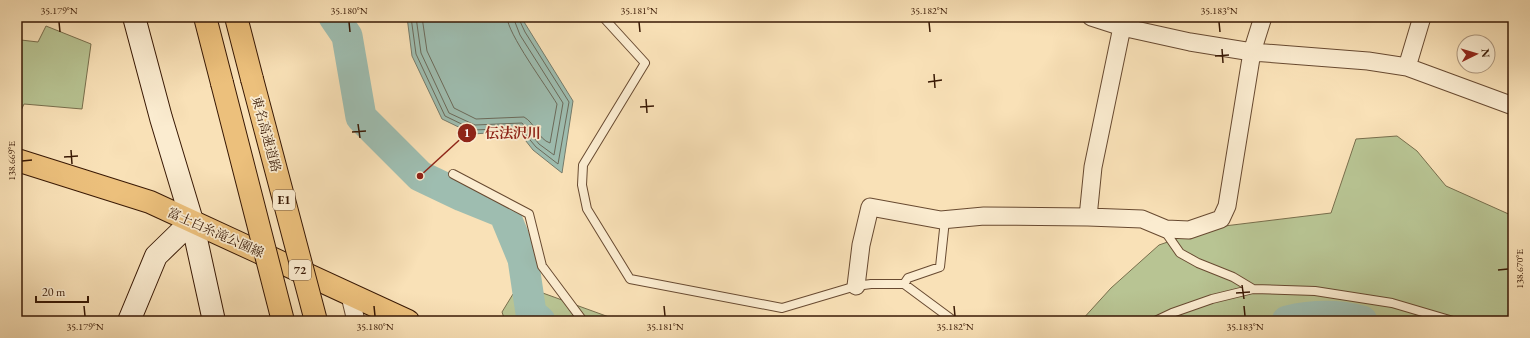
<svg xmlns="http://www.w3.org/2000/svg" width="1530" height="338" viewBox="0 0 1530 338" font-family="'EB Garamond','Noto Serif JP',serif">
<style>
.green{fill:#b8c493;stroke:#786e4c}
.water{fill:#9ebdb0;stroke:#757b6b}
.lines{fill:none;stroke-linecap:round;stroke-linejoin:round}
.shore{stroke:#6b6a5a;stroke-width:1}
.river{stroke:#9ebdb0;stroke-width:31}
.lane-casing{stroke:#684a31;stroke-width:10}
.street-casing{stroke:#684a31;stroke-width:19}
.secondary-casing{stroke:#381804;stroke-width:24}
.primary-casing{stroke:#381804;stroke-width:24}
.highway-casing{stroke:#381804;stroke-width:24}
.lane{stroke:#fbecd0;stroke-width:8}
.street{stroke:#fbecd0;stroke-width:17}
.secondary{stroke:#fbecd0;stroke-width:22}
.primary{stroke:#ecc07c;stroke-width:22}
.highway{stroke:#ecc07c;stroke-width:22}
.highway-bridge-casing{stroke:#381804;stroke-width:24;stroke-linecap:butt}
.highway-bridge{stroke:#ecc07c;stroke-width:22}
.ticks{fill:none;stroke:#381804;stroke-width:1.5}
.labels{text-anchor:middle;stroke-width:3.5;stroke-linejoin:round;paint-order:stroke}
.shield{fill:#fbecd0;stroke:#725841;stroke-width:1}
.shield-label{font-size:12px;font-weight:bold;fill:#381804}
.street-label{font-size:13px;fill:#381804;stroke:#fbecd0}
.leader{fill:none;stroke:#8f2418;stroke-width:1.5}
.callout-dot{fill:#8f2418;stroke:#fbecd0;stroke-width:1.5}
.mark-label{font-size:12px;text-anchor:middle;font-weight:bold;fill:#fff}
.callout-label{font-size:14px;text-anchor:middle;font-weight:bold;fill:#8f2418;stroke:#fbecd0;stroke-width:3.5;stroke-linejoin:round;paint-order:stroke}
.neatline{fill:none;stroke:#381804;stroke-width:1.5}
.ticks-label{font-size:10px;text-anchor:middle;fill:#381804}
</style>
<rect width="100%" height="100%" fill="#f9e1b7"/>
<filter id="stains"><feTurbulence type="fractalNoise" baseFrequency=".005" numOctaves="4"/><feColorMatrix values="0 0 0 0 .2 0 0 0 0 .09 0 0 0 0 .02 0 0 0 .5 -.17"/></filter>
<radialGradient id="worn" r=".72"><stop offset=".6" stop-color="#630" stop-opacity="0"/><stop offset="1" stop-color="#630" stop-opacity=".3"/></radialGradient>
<path class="green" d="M46,26L91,44L82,109L24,104L17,119V48L21,40L38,42Z
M1397,136L1417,151L1446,186L1513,216V321H1081L1111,288L1159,245L1208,228L1331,213L1356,139Z
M540,292L620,321H505L502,312L513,294Z
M838,319L853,321H758Z"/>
<path class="water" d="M407,17H521L573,101L562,173L533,150L518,131L473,134L442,119L412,56Z"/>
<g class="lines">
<path class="shore" d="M411,17L416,54L445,116L474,130L520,128L536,147L558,164L569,102L525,32L518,17
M416,17L421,53L449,113L475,125L522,123L539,144L554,155L563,103L520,35L513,17
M422,17L427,51L454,108L476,119L524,117C535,123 538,139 550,143L557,104C547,87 507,33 507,17"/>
<path class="river" d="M334,17L347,36L361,117L420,176L462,196L504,213L523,259L531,313L540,321
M1287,321C1313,315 1336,314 1362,321"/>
<defs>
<path id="lane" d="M603,17L645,63L583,165L582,185L587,209L630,279L782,308L856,286L871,284H904L954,321
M453,174L529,214L542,266L583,321
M1164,230L1180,253L1198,263L1233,277L1253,289
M904,284L908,278L940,267L945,220
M1155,321L1172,313L1212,299L1253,289L1315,291L1392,303L1453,321"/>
<path id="street" d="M1091,17L1122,27L1190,42L1252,52L1368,61L1407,67L1513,106
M1407,67L1422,17
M1088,217L1142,219L1166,229L1189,230L1221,219L1227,206L1252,52L1263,17
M856,286L861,245L870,207L941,220L984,216L1088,217L1093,167L1122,27
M349,292L356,321"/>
<path id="secondary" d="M134,17L161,118L192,221L214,321
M129,321L156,256L192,221"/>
<path id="primary" d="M17,160L150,202L408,321"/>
<path id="highway" d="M205,17L222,83
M236,17L252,79"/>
</defs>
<use href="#lane" class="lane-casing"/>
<use href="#street" class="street-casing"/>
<use href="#secondary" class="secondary-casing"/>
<use href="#primary" class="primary-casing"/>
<use href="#highway" class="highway-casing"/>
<use href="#lane" class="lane"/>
<use href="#street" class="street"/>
<use href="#secondary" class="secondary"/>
<use href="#primary" class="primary"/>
<use href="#highway" class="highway"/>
<defs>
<path id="highway-bridge" d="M252,79L316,321
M222,83L283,321"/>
</defs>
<use href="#highway-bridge" class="highway-bridge-casing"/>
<use href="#highway-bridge" class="highway-bridge"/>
</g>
<path class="ticks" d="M59,22L60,32M349,22L350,32M639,22L640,32M929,22L930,32M1219,22L1220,32M1222,49L1223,63M1215,56L1229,55M934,74L935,88M928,82L942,80M646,99L647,113M640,107L654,106M358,124L360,138M352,132L366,131M71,150L72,164M64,157L78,156M22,161L32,160M1498,270L1508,269M1242,285L1244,299M1236,293L1250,292M84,306L85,316M374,306L375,316M664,306L665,316M954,306L955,316M1244,306L1245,316"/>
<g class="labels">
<g class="shield">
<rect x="273" y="190" width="22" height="20" rx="3"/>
<rect x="289" y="260" width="22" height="20" rx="3"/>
</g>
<g class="shield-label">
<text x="284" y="204">E1</text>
<text x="300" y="274">72</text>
</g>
<g class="street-label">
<text transform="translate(267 134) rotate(75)" y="5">東名高速道路</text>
<text transform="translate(216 232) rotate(24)" y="5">富士白糸滝公園線</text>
</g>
</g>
<path class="leader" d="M420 176L467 133"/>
<g class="callout-dot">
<circle cx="420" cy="176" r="4"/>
<circle cx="467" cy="133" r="10"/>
</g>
<g class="mark-label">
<text x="467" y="137">1</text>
</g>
<g class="callout-label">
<text x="513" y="138">伝法沢川</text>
</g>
<rect width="1530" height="338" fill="none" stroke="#f9e1b7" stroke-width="44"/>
<g transform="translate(1476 54) rotate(85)"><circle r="19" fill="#fbecd0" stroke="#ad977e"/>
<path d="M0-3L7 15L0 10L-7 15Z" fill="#8f2418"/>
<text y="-6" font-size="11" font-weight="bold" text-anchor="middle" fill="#381804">N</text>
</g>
<path d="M36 296v6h52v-6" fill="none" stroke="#381804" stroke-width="2"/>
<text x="42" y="296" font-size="12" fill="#381804" stroke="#fbecd0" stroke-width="3" paint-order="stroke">20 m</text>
<rect x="22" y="22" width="1486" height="294" class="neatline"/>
<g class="ticks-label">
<text x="59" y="14">35.179°N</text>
<text x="349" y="14">35.180°N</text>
<text x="639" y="14">35.181°N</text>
<text x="929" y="14">35.182°N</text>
<text x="1219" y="14">35.183°N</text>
<text transform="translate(11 161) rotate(-90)" y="4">138.669°E</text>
<text transform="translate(1519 269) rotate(-90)" y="4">138.670°E</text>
<text x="85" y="330">35.179°N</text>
<text x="375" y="330">35.180°N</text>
<text x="665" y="330">35.181°N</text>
<text x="955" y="330">35.182°N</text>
<text x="1245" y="330">35.183°N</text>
</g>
<rect width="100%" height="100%" filter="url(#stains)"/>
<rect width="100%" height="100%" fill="url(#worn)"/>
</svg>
